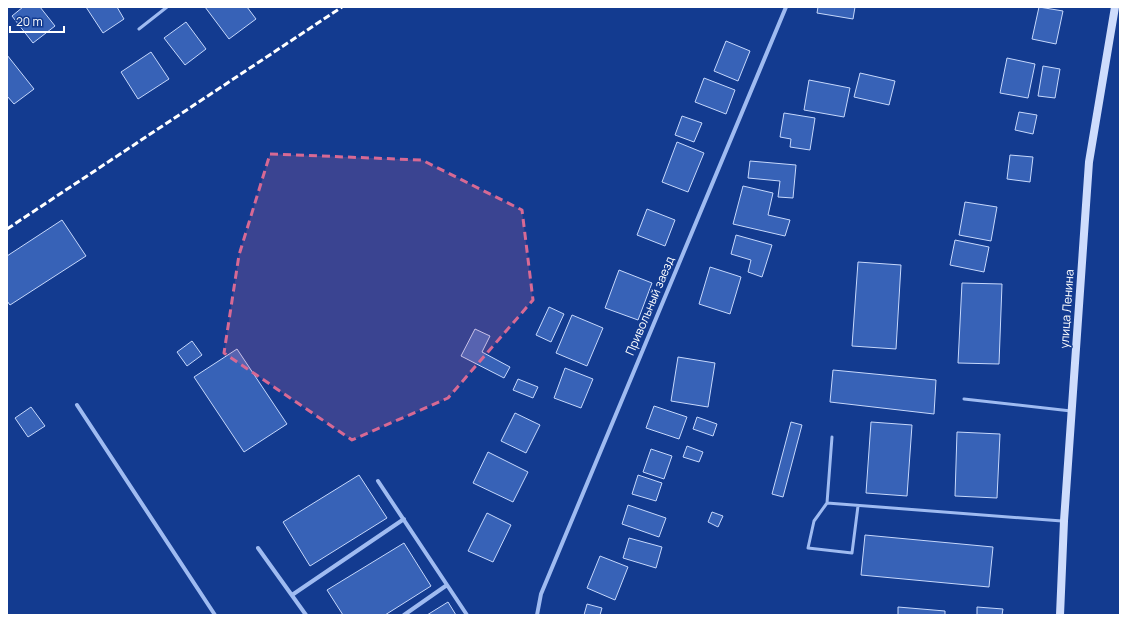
<svg xmlns="http://www.w3.org/2000/svg" width="1127" height="622" viewBox="0 0 1127 622" font-family="Manrope,sans-serif">
<style>
.building{fill:#3762b7;stroke:#c6d8fc}
.lines{fill:none;stroke-linecap:round;stroke-linejoin:round}
.service{stroke:#9fbbf1;stroke-width:3}
.minor{stroke:#9fbbf1;stroke-width:4}
.secondary{stroke:#cedcfc;stroke-width:8}
.rail{stroke:#fff;stroke-width:3;stroke-dasharray:7 3;stroke-linecap:butt}
.marked{fill:#d76994;fill-opacity:0.2;stroke:#d76994;stroke-width:3;stroke-dasharray:8 5;stroke-linejoin:round}
.labels{text-anchor:middle;stroke-width:3;stroke-linejoin:round;paint-order:stroke}
.street-label{font-size:12px;fill:#fff;stroke:#133b90}
</style>
<rect width="100%" height="100%" fill="#133b90"/>
<path class="building" d="M23,7H40L55,26L33,43L12,16Z
M86,7H117L124,19L103,33Z
M205,7H247L256,19L229,39Z
M818,7H855L853,19L817,13Z
M1039,7L1063,11L1056,44L1032,39Z
M186,22L206,49L185,65L164,38Z
M726,41L750,51L738,81L714,71Z
M151,52L169,79L138,99L121,72Z
M7,55L34,89L14,104L7,96Z
M1007,58L1035,64L1028,98L1000,93Z
M1043,66L1060,69L1055,98L1038,96Z
M860,73L895,81L889,105L854,97Z
M704,78L735,90L726,114L695,102Z
M809,80L850,88L844,117L804,110Z
M1019,112L1037,115L1033,134L1015,130Z
M784,113L815,118L810,150L790,147L791,139L780,137Z
M682,116L702,123L694,142L675,135Z
M677,142L704,153L688,192L662,182Z
M1010,155L1033,157L1030,182L1007,179Z
M750,161L796,165L793,198L778,197L780,181L748,178Z
M743,186L773,193L768,215L790,220L785,236L733,224Z
M965,202L997,207L991,241L959,235Z
M647,209L675,220L665,246L637,235Z
M62,220L86,256L10,305L7,301V256Z
M736,235L772,245L762,277L748,272L751,260L731,254Z
M955,240L989,247L984,272L950,265Z
M858,262L901,265L896,349L852,346Z
M710,267L741,277L730,314L699,304Z
M619,270L652,283L638,320L605,308Z
M962,283L1002,284L999,364L958,363Z
M549,307L564,314L551,342L536,335Z
M572,315L603,328L587,366L556,353Z
M475,329L490,336L482,352L510,367L504,378L461,356Z
M192,341L202,355L187,366L177,352Z
M237,349L287,424L244,452L194,377Z
M678,357L715,363L708,407L671,401Z
M565,368L593,379L581,408L554,398Z
M833,370L936,380L934,414L830,402Z
M518,379L538,387L533,398L513,390Z
M654,406L687,417L679,439L646,428Z
M31,407L45,426L28,437L15,418Z
M515,413L540,425L526,453L501,441Z
M697,417L717,424L713,436L693,429Z
M791,422L802,425L783,497L772,494Z
M871,422L912,425L907,496L866,493Z
M957,432L1000,434L997,498L955,496Z
M687,446L703,452L699,462L683,457Z
M651,449L672,456L664,479L643,472Z
M488,452L528,472L513,502L473,483Z
M359,475L387,518L310,566L283,522Z
M638,475L662,483L656,501L632,494Z
M628,505L666,518L659,537L622,524Z
M712,512L723,516L718,527L708,522Z
M487,513L511,525L493,562L468,551Z
M865,535L993,547L989,587L861,575Z
M629,538L662,547L656,568L623,558Z
M404,543L431,586L385,615H343L327,590Z
M600,556L628,567L615,600L587,588Z
M448,602L456,615H427Z
M587,604L602,608L600,615H584Z
M898,607L945,611V615H898Z
M977,607L1003,609L1002,615H977Z"/>
<g class="lines">
<path class="service" d="M139,29L167,7
M964,399L1071,411
M832,437L827,503L1062,521
M827,503L814,521L808,548L852,553L858,506"/>
<path class="minor" d="M77,405L215,615
M378,481L467,615
M258,548L306,615
M292,595L404,519
M404,615L447,585
M537,615L541,594L786,7"/>
<path class="secondary" d="M1060,615L1064,521L1089,162L1115,7"/>
<path class="rail" d="M7,229L342,7"/>
</g>
<path class="marked" d="M270,154L422,160L522,210L533,300L448,398L352,440L224,353L239,255Z"/>
<g class="labels">
<g class="street-label">
<text transform="translate(650 306) rotate(-67)" y="4">Привольный заезд</text>
<text transform="translate(1067 309) rotate(-86)" y="4">улица Ленина</text>
</g>
</g>
<rect width="1127" height="622" fill="none" stroke="#ffffff" stroke-width="16"/>
<path d="M10 26v6h54v-6" fill="none" stroke="#ffffff" stroke-width="2"/>
<text x="16" y="26" font-size="12" fill="#ffffff" stroke="#133b90" stroke-width="3" paint-order="stroke">20 m</text>
</svg>
